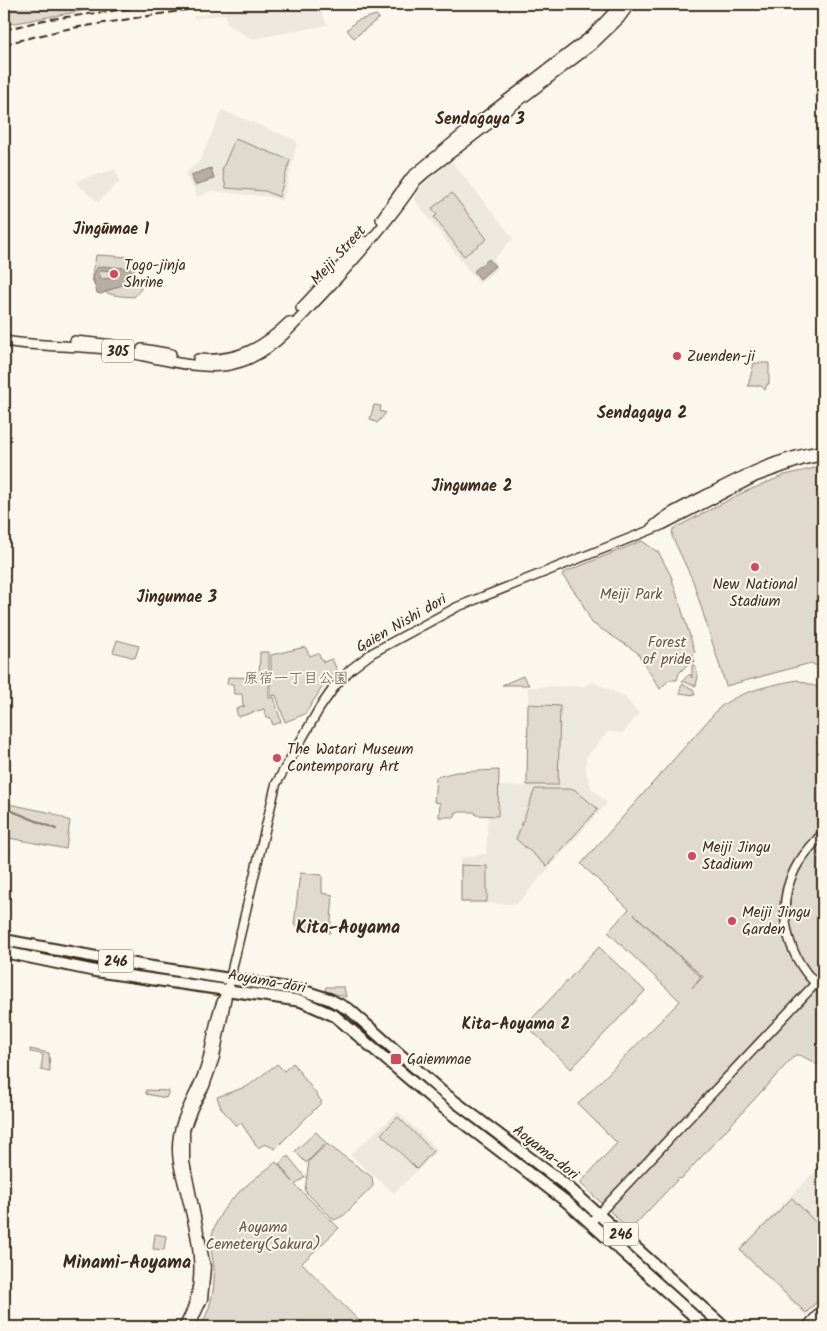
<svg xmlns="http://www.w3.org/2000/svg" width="827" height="1331" viewBox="0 0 827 1331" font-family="Kalam,'Klee One',sans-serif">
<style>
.built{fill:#ede8dd}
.green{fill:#dfd9ce;stroke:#8d8276;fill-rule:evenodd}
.water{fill:#b6aea2;stroke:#85796d;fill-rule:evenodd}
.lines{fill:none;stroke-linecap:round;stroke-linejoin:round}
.stream{stroke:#85796d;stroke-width:2}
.secondary-casing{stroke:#3b2a1e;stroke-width:11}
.primary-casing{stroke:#3b2a1e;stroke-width:12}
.highway-casing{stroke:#3b2a1e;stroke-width:14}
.secondary{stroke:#fbf7ec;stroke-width:8}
.primary{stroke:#fbf7ec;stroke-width:9}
.highway{stroke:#fbf7ec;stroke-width:10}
.rail{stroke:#3b2a1e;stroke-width:2;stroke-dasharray:8 4;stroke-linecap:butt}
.poi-dot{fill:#d1495b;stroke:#fbf7ec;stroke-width:2}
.labels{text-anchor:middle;stroke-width:4;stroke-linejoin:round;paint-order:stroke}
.shield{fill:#fbf7ec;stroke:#75685c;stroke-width:1}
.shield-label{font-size:14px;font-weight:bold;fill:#3b2a1e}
.street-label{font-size:15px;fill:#3b2a1e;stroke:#fbf7ec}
.poi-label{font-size:15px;fill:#3b2a1e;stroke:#fbf7ec;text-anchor:start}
.park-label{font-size:15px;fill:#64564a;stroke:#fbf7ec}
.neighbourhood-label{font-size:16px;font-weight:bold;fill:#3b2a1e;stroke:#fbf7ec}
.quarter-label{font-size:18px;font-weight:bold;fill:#3b2a1e;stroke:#fbf7ec}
</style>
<rect width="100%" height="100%" fill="#fbf7ec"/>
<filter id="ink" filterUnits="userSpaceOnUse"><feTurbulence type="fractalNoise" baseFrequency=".02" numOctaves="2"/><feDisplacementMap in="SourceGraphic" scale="10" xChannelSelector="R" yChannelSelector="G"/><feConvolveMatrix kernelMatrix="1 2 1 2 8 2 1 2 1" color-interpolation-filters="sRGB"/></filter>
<g filter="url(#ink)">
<path class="built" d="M271,4H347L318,7L328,25L252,39L227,24L226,14L194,19L193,16Z
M222,110L295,140L297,143L283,201L270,197L210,191L198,197L185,174L200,160Z
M450,159L513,238L494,259L497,269L479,284L414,199L421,186Z
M116,169L119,182L98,202L77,184L78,180Z
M593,682L624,696L639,714L623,733L608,732L586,757V771L591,788L607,803L517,904L461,903L460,858L486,854L488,816H499V786H529H527L528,687L583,686Z
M398,1112L438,1150L394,1193L350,1155Z
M823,1163V1297L806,1316L738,1250Z"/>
<path class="green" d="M4,4H120L4,25Z
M376,15L379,18L354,38L347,30L356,21Z
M235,139L290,160L279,197L265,191L226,188L222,170Z
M452,193L487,239L464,256L434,217L437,215L432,208Z
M96,255L130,257L141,289L134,297C119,296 91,295 92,274C92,268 96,262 96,255Z
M754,363H769V384H767L765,390L761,386H748Z
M374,405L381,406L380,411L386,413L377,423L370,419Z
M823,466V670L811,663L726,686L693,581L672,536L673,529L742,493L785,475Z
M642,541L659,553L671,576L695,652L692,655L695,662L691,661L679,673L677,680H669L660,689L637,652L592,623L580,599L562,575L563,573Z
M117,640L139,646L135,658L113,652Z
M305,647L310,656L318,653L323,662L332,659L337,670L325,683L305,714L285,722L276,695L271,696V655Z
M260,652H269V698L274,697L281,722L273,725L270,717L267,718L264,709L238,717L236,709L245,706H243L242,694H234L233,684H227L228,677L259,678Z
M692,665H695L698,676L696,686L682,681L690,674L692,678Z
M523,676L529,685H502Z
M797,680L823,689V1066C813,1065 805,1054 795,1055L681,1179L679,1178L630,1230L580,1183L617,1143L578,1104L680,1001L608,932L629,909L581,864L720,707C741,691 771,685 797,680ZM634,914L703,977L692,988L701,977Z
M682,684L693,689L695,695L679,693Z
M528,704L560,706L558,785H527Z
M499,770L498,816L476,815L475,812H456L455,817H439L440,803L434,802L436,777L456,772Z
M535,789H574L598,809L547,866L516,839Z
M4,803L52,813L70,821L66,849L4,837Z
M461,865L487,866V902H461Z
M300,873L322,875V893L333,895L330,933L294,925Z
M599,947L645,991L571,1069L526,1025Z
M326,987H344L346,997L325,991Z
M30,1049L49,1053L50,1072L41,1070L43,1054L30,1052Z
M293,1063L322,1102L275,1149L265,1144L258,1148L241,1123L236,1126L221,1108L217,1097L248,1086L277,1064L284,1071Z
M146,1090L169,1091L166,1098L146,1094Z
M398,1117L433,1151L417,1169L381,1134Z
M316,1132L326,1143L306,1163L295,1151Z
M327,1144L372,1177L373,1186L343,1216L334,1220L305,1191L309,1161Z
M288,1156L305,1177L295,1185L339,1228L302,1263L365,1327H200C210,1311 215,1290 214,1271C214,1262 210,1251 211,1241C216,1204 250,1183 276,1162L293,1182L279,1164Z
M792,1198L823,1230V1295L806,1313L740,1250Z
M155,1234L166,1236L164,1250L153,1249Z"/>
<path class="water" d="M211,168L214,179L195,185L191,175Z
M489,259L495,266L480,279L474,271Z
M104,266C117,269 138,263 137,284H124L101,294L97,293C94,283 90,276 98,267ZM103,270L111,271L115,278L101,279L99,272Z"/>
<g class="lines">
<path class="stream" d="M4,811H12L56,829"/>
<defs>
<path id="secondary" d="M651,528C665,514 683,506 701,497C739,477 779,456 823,450
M823,833C813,844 802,855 795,869C773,911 789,962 823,990
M590,1223L815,984
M183,1327C209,1284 197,1238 185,1191C181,1177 177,1164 177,1150C176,1119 196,1096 205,1068C213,1043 213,1014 227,991
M190,1327L203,1299L206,1267L185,1162V1130L193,1108L205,1086L215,1057L233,965L276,784L319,709L335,686L351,669L372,653L457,607L663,525L756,477L804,460L823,456"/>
<path id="primary" d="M381,219L411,177L465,132L591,36L621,4
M301,308L364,241
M4,341C40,347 77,345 114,350C147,355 202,373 234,364C271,355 294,324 319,298C354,261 388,223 416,181L425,173L592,45L619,19L630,4
M75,341L114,345
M142,349L171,354
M198,359C236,362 263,348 289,322
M807,1327L823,1309
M819,1327L823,1322"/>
<path id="highway" d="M4,940L140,965L301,990L329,999L350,1010L441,1091L567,1186L724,1327
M4,952L95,971L301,1001L335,1016L436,1102L568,1203L706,1327"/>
</defs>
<use href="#secondary" class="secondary-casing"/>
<use href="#primary" class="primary-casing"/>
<use href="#highway" class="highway-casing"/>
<use href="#secondary" class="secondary"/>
<use href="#primary" class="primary"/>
<use href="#highway" class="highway"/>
<path class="rail" d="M4,30L44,20L164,4
M4,44L67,29L223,4"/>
</g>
</g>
<g class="poi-dot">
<circle cx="114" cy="274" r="5"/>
<circle cx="677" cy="356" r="5"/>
<circle cx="755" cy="567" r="5"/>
<circle cx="277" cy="758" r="5"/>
<circle cx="692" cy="856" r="5"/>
<circle cx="732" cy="921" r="5"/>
<rect x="390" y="1053" width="12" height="12" rx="2.5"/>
</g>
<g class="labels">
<g class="shield">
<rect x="102" y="339.5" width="32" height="23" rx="4"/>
<rect x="98.5" y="949.5" width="35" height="23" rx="4"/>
<rect x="603.5" y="1222.5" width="35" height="23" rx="4"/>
</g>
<g class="shield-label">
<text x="118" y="356">305</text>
<text x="116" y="966">246</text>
<text x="621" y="1239">246</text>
</g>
<g class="street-label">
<text transform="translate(338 255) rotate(-48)" y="5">Meiji Street</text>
<text transform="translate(401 623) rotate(-30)" y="5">Gaien Nishi dori</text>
<text transform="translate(267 981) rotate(10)" y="5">Aoyama-dōri</text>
<text transform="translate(546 1152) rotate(38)" y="5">Aoyama-dori</text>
</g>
<g class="poi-label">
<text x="124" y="270">Togo-jinja<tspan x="124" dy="17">Shrine</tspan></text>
<text x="687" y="361">Zuenden-ji</text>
<text x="755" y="589" text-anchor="middle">New National<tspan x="755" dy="17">Stadium</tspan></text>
<text x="287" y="754">The Watari Museum<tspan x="287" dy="17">Contemporary Art</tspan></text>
<text x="702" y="852">Meiji Jingu<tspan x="702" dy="17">Stadium</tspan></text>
<text x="742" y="917">Meiji Jingu<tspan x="742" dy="17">Garden</tspan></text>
<text x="407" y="1064">Gaiemmae</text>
</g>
<g class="park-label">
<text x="631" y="599">Meiji Park</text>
<text x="667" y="647">Forest<tspan x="667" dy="17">of pride</tspan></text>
<text x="296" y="683">原宿一丁目公園</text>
<text x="263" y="1232">Aoyama<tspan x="263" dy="17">Cemetery(Sakura)</tspan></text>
</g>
<g class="neighbourhood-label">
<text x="480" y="124">Sendagaya 3</text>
<text x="111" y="234">Jingūmae 1</text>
<text x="642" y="418">Sendagaya 2</text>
<text x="472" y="491">Jingumae 2</text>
<text x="177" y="602">Jingumae 3</text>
<text x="516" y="1029">Kita-Aoyama 2</text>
</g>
<g class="quarter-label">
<text x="348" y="933">Kita-Aoyama</text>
<text x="127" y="1268">Minami-Aoyama</text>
</g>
</g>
<rect width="827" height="1331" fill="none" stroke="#fbf7ec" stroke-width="20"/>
<rect x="10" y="10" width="807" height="1311" fill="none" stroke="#3b2a1e" stroke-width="2" filter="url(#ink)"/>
</svg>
